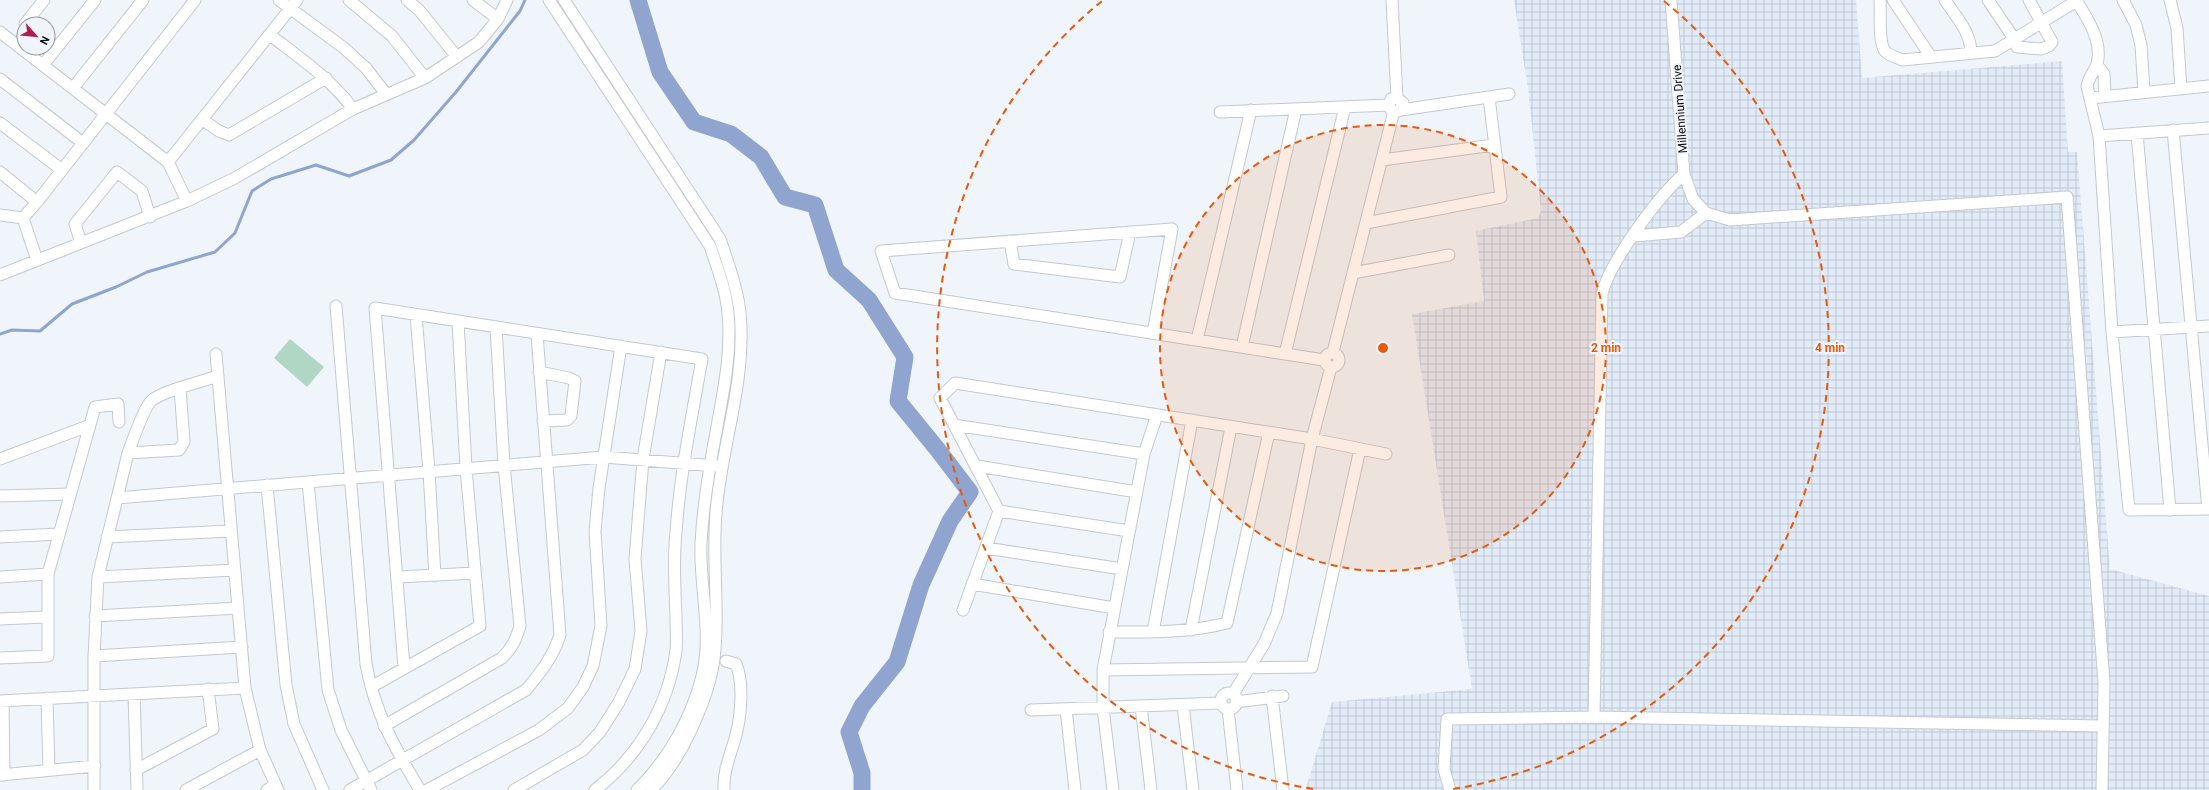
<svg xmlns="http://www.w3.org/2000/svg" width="2209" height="790" viewBox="0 0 2209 790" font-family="Roboto,sans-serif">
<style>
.industrial{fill:url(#industrial-grid)}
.grass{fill:#b0d7c3}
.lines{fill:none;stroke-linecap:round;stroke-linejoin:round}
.stream{stroke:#8fa5cf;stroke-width:3}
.river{stroke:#8fa5cf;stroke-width:17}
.street-casing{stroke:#c4c9cf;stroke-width:13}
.street{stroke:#fff;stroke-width:11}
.ring{fill:none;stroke:#e8590c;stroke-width:2;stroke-dasharray:7 5}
.labels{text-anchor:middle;stroke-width:4;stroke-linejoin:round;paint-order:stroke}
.street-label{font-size:12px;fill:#0b0d0f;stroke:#f0f5fb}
.centre{fill:#e8590c;stroke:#f0f5fb;stroke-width:2}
.ring-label{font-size:12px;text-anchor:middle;font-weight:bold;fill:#e8590c;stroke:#f0f5fb;stroke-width:4;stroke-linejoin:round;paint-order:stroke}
</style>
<defs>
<pattern id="industrial-grid" width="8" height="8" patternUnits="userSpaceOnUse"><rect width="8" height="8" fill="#e2ebf8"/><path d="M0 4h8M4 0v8" fill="none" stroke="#c1c8d3"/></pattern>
</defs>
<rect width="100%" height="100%" fill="#f0f5fb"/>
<path class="industrial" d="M1514,0H1856L1862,78L2062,61L2068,152H2077L2110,569L2209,596V790H1307V785L1332,702L1472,689L1412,314L1484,301L1476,231L1538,218L1541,211L1528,89Z"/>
<path class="grass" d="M290,339L324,367L307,387L274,358Z"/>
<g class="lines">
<path class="stream" d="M0,334L12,330L40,331L72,304L116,287L147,272L215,252L235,233L252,191L271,179L316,165L349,176L391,160L414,140L456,92L520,11L525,0"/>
<path class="river" d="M638,0L660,72L694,122L731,134L761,157L785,197L815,205L836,270L869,300L905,357L898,401L938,450L970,492L950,521L921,585L897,662L862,706L849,732L862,773V790"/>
<defs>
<path id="street" d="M279,0L344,48L366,68L386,94
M349,0L392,36L425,78
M407,0L419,10L457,57
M473,0L498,19
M549,0L710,246C717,267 726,290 728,313C732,353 723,393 716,432C709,469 703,506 701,543C699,588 713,631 702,676C692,717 668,760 637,790
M564,0L720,239C728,263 737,287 740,312C747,380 721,446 716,513C712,558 719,604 715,649C713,678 703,704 691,730C681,752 668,773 651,790
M1392,0L1397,98L1403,103L1401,110L1395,112L1391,110L1389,105L1391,99L1397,98
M1671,0L1684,174L1693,199L1706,213
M1880,0C1881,12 1878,42 1885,51C1889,56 1897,57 1902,60L1995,51L2078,0
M1893,0L1931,57
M1945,0C1956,17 1971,32 1971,53
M1988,0L2015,40L2017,47L2041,49L2049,46L2052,42L2029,0
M2076,0C2087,18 2103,41 2097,64C2095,71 2089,76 2087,86L2099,136L2112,332L2129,510L2209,509
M2123,0L2136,25L2141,45L2144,92
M2170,0L2177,28L2181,89
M25,24L44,0
M0,32L168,162L187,201
M270,35C300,58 331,79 353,109
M43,65L95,0
M2097,65L2104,74L2105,95
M0,79L83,143
M73,88L143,0
M2091,98L2209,86
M1401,110L1509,94
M1220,112L1389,105
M203,120L219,131L229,135L326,78
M0,123L62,170
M2173,130L2208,509
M2137,133L2170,510
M2099,136L2209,128
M1382,160L1494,145
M168,162L297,0
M0,172L37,202
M1706,213L1730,220L2067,197L2104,682L2102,790
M0,215L23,218
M23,218L37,202L195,0
M23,218L37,260
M1366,223L1501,197L1489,97
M1634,236L1681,232L1706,213
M1010,241L1014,264L1120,277L1130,232
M81,243L75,224L117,172L142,191L150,217
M1353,273L1449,255
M0,275L187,201L235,178L353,109L425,78L479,42L498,19L507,0
M336,306L366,664C375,713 394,747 420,790
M416,315L429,471L435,576
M2112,332L2209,326
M1153,333L1172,229L881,251L895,293L1324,360
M1197,340L1251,110
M1242,347L1296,109
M1333,352L1394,111
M1325 360a7 7 0 1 1 14 0a7 7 0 1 1-14 0Z
M216,354L245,688L260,750L278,790
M1285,354L1345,107
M539,372L569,378L575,381L571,416L567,420L543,421
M954,425L1144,454
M128,453L179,450L184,442L180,388
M0,459L88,426
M977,466L1137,492
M308,482L328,690L341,730L371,790
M267,485L286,685L294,724L323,790
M0,496L70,494
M117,498L604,457L717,466
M999,511L1129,531
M0,537L58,534
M107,537L231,531
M986,548L1122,569
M0,577L48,574
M98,577L235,570
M398,577L475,573
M972,584L1114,608
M963,610L999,511L940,398L955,383L1312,439L1386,454
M95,616L238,608
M0,619L46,617
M1191,630L1231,427
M1109,632C1149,632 1189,633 1227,623L1269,432
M1153,632L1192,420
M94,656L242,647
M0,658L48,656V574L95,407L118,404L119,422
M404,667L375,308L702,359C692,416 680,474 676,532C673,560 675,589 676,617C676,628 677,639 676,650C669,705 639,756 595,790
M1103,670L1312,667L1360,449
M371,687L480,626L466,468L458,321
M1221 701a8 8 0 1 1 16 0a8 8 0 1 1-16 0Z
M134,694L137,790
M1233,694L1264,644L1277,613L1312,439L1331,367
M1272,696L1283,790
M47,698L49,770
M0,701L245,688
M3,701L4,775
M1236,702L1283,696
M1183,705L1193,790
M1141,706L1151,790
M1066,709L1075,790
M1228,709L1237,790
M1031,710L1221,703
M1594,717L1602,294C1609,263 1659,195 1684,174
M384,726L502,658C512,648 516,640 520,626L504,465L496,327
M136,770L213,729L208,689
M0,775L95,766
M94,790V656L98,577L128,453C132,442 144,408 151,401C162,391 203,381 218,376
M186,790L260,750
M267,790L276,785
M350,790L526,690C541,672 553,657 560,635L537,334
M427,790L539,730L568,708L583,687L593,666L601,626L595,531L599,488L621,346
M514,790L583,750L600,732L619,702L635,669L641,631L635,559L643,459L661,352
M724,790C723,770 731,754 736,735C741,716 744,682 736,664L726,661
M1113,790L1103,708V670L1144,454L1157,415
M1450,790L1444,769L1447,719L1594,717L2103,726"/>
</defs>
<use href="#street" class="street-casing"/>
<use href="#street" class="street"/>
</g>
<circle cx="1383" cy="348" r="223" fill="#e8590c" fill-opacity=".12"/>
<g class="ring">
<circle cx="1383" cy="348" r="223"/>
<path d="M1313 789A447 447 0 0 1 1102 1M1664 1A447 447 0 0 1 1453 789"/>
</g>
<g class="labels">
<g class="street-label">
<text transform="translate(1680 109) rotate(-94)" y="4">Millennium Drive</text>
</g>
</g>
<circle cx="1383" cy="348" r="6" class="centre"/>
<g class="ring-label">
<text x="1606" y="352">2 min</text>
<text x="1830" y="352">4 min</text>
</g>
<g transform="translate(36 36) rotate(117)"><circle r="19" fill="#f0f5fb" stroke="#94989d"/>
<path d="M0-3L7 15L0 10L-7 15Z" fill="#b11f4c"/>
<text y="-6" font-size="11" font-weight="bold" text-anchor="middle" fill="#0b0d0f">N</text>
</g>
</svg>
